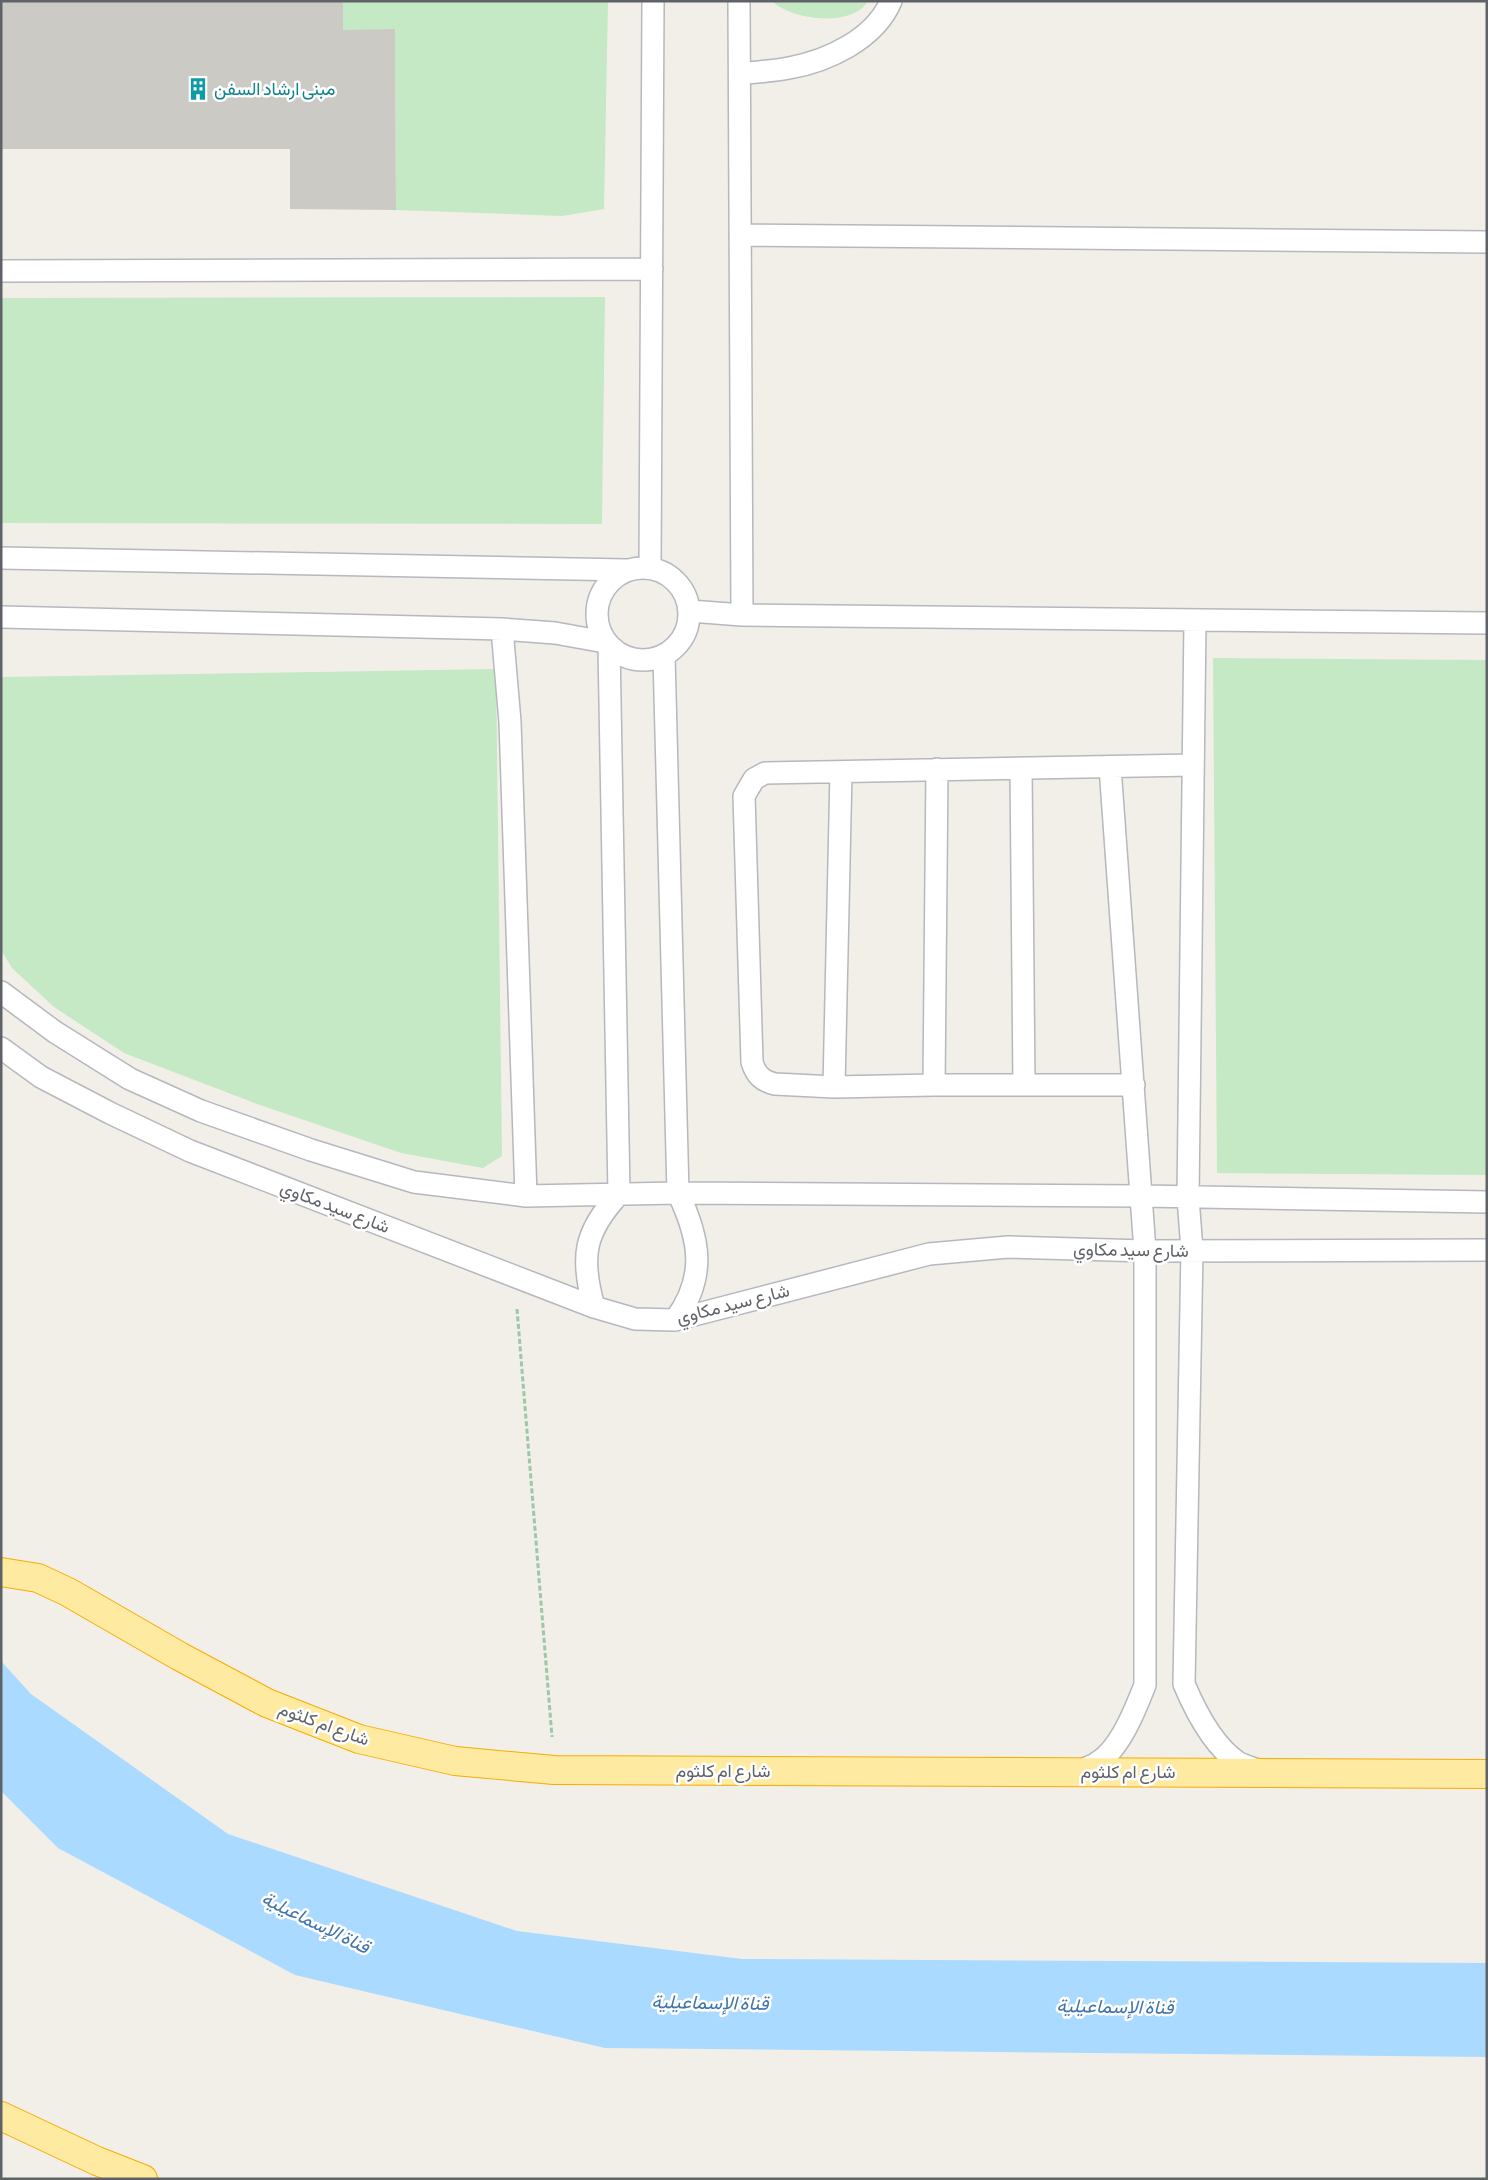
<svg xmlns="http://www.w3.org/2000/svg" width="1488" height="2180" viewBox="0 0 1488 2180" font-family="'Asap Condensed',Vazirmatn,sans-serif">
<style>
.green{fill:#c5e8c5}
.water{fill:#aadaff}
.building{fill:#cccac5}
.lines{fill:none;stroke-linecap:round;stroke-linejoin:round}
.service-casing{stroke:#b5b8bc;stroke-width:24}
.trunk-casing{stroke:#f9ab00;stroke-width:30}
.path{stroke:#9cc7a9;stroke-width:3;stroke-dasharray:5 2.5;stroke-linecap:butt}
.service{stroke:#fff;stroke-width:21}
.trunk{stroke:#feeaa1;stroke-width:28}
.labels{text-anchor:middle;stroke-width:5;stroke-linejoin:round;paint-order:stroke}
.culture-label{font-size:18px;fill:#0d838f;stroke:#fff;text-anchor:start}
.street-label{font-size:18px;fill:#5f6368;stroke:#fff}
.water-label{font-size:19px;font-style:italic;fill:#4174aa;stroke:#fff}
</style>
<rect width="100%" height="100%" fill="#f1efe8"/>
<path class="green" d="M343,1H608L604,209L562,216L396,210L395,30H343Z
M772,1H868C852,28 791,20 772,1Z
M605,297L602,524L1,523V298Z
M1213,658L1487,660V1175L1217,1173Z
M496,669L502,1156L483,1168L401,1153L260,1105L124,1053L54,1007L12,968L1,950V677Z"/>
<path class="water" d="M1,1661L31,1694L228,1834L517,1931L742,1959L1487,1963V2057L605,2048L295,1975L58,1848L1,1791Z"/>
<path class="building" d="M1,1H343V30L395,29L396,210L290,209V149H1Z"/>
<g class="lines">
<defs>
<path id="service" d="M739,1L742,615
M740,74C756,72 773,71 789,68C828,61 875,39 891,1
M740,235L1487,242
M1,271L652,269
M1,558L626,570
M597 614a46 46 0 1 1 92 0a46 46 0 1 1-92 0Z
M650,568L653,1
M690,611L742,615L1487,623
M1,617L502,629L555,633L605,642
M1195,620L1188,1198L1192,1250L1184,1684C1195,1710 1214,1747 1239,1763C1245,1766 1253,1768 1260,1771
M502,629L510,722L526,1196
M664,656L678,1193C700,1239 707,1277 675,1320
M1021,769L1024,1085
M1,992L55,1032L130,1079L201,1111L311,1150L414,1182L526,1196L678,1193L1142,1196L1487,1202
M1,1048L41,1077L110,1113L190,1151L594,1307L635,1319L675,1320L929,1254L1008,1247L1145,1251L1487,1250
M934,1085L937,769
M1134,1085H934L834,1087L775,1084C762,1081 756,1075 752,1062L744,796L754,779L765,773L1193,765
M834,1087L841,772
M594,1307C580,1257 584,1232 619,1194L609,647
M1076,1772C1083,1769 1092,1767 1098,1762C1120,1749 1136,1708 1145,1685V1251L1110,767"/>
<path id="trunk" d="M1,1572L38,1578L68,1592L179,1656L267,1703L359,1739L455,1761L554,1770L1487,1774
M1,2116L97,2161L143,2179"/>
</defs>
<use href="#service" class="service-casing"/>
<use href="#trunk" class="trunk-casing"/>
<path class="path" d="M517,1309L552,1737"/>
<use href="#service" class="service"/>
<use href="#trunk" class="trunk"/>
</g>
<defs>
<symbol id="building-bare" viewBox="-9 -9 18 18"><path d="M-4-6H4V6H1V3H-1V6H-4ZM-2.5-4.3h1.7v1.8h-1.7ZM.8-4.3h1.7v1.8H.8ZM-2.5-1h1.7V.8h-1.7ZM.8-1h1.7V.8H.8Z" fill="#0f9aa8" stroke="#fff" stroke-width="2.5" paint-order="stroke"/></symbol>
</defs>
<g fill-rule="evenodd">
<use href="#building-bare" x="182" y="73" width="32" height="32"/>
</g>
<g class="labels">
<g class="culture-label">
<text x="214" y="95">مبنى ارشاد السفن</text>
</g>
<g class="street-label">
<text transform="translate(335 1207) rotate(21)" y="6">شارع سيد مكاوي</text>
<text transform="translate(1131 1250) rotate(1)" y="6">شارع سيد مكاوي</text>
<text transform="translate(733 1304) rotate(-14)" y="6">شارع سيد مكاوي</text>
<text transform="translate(324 1724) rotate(20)" y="6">شارع ام كلثوم</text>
<text x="723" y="1777">شارع ام كلثوم</text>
<text x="1128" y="1778">شارع ام كلثوم</text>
</g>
<g class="water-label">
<text transform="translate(316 1922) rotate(26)" y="7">قناة الإسماعيلية</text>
<text transform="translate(710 2002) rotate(1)" y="7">قناة الإسماعيلية</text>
<text transform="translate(1115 2006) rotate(1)" y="7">قناة الإسماعيلية</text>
</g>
</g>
<rect width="1488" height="2180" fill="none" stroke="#5f6368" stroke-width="5"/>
</svg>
